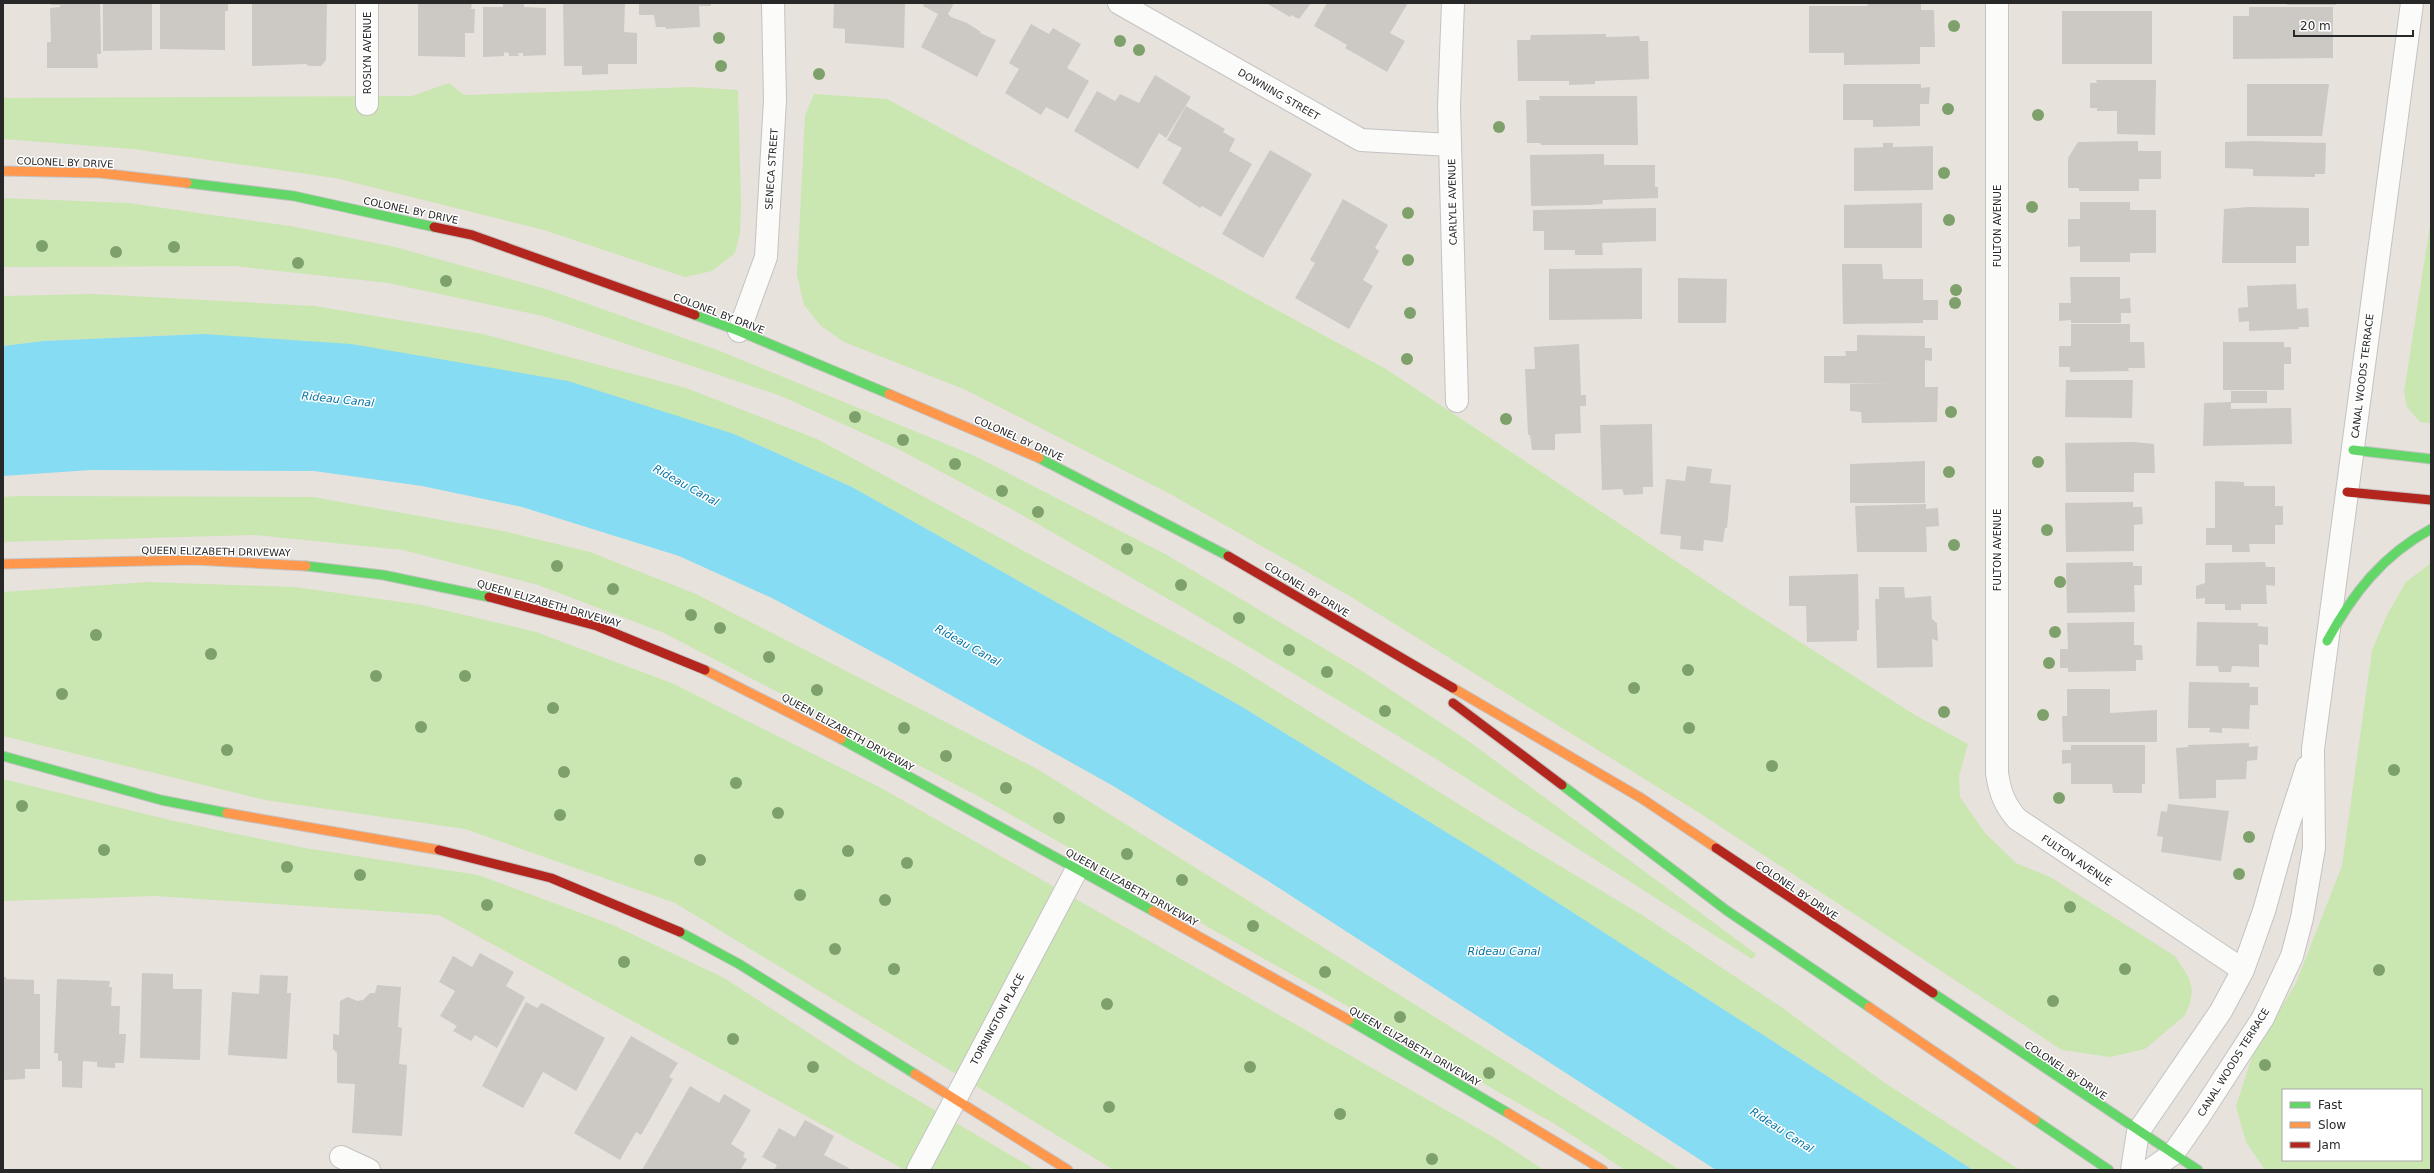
<svg xmlns="http://www.w3.org/2000/svg" width="2434" height="1173" viewBox="0 0 2434 1173" font-family="'DejaVu Sans',sans-serif">
<style>
.green{fill:#cae6b1;fill-rule:evenodd}
.water{fill:#86dcf2}
.building{fill:#ccc8c4}
.lines{fill:none;stroke-linecap:round;stroke-linejoin:round}
.lane-casing{stroke:#c4c2c3;stroke-width:24}
.street-casing{stroke:#c4c2c3;stroke-width:24}
.fast-casing{stroke:#c4c2c3;stroke-width:11}
.slow-casing{stroke:#c4c2c3;stroke-width:11}
.jam-casing{stroke:#c4c2c3;stroke-width:11}
.lane{stroke:#fbfbfa;stroke-width:22}
.street{stroke:#fbfbfa;stroke-width:22}
.fast{stroke:#63d668;stroke-width:9}
.slow{stroke:#ff974d;stroke-width:9}
.jam{stroke:#b3261e;stroke-width:9}
.tree{fill:#7ea16c}
.labels{text-anchor:middle;stroke-width:3;stroke-linejoin:round;paint-order:stroke}
.street-label{font-size:10px;fill:#282828;stroke:#fff}
.water-label{font-size:11px;font-style:italic;fill:#0074a4;stroke:#fff}
</style>
<rect width="100%" height="100%" fill="#e7e2dc"/>
<path class="green" d="M449,83L464,95L692,87L738,90L741,204L740,233L735,253L712,271L685,277L544,230L335,178L133,149L3,139V98L412,96Z
M814,94L887,99L1386,369L1745,607L1915,715L1968,744L1959,776L1960,797L1985,833L2016,863L2050,877L2175,956L2189,978L2192,990L2190,1003L2185,1015L2145,1049L2110,1057L2062,1050L1701,814L1353,598L1172,495L966,390L844,342L821,326L804,305L797,275L805,116Z
M3,198L128,203L290,226L395,247L549,290L720,351L975,456L1165,554L1362,671L1467,740L1756,954L1752,959L1433,757L1184,608L1015,511L898,449L781,396L543,316L388,283L234,266L3,267Z
M2431,219V423L2420,422L2407,407L2404,392Z
M94,294L314,306L483,334L686,388L817,439L1233,664L1510,836L1642,915L1784,1009L1882,1081L2020,1170H1973L1490,859L1239,705L852,487L734,434L203,334L43,341L3,346V296Z
M18,496L313,497L503,531L590,552L696,594L1039,770L1680,1170H1625L1555,1124L978,796L664,633L538,585L403,550L255,535L3,542V497Z
M2431,563V1170H2265L2246,1142L2236,1106L2253,1054L2296,983L2342,866L2372,650L2387,615L2406,582ZM2283,1090H2421V1160H2283Z
M148,582L295,587L422,605L536,632L674,684L881,788L1495,1138L1544,1170H1114L675,903L465,829L265,800L3,736V592Z
M3,779L174,821L305,848L478,875L613,925L724,978L858,1065L1036,1170H905L439,915L155,896L3,901Z"/>
<path class="water" d="M203,334L351,344L568,381L734,434L852,487L1239,705L1490,859L1973,1170H1716L1265,879L1115,787L895,664L772,598L679,556L522,507L422,486L314,471L91,470L3,476V346L43,341Z"/>
<path class="building" d="M51,3H100L101,54H97L98,68H47V42H51L50,8L60,7V5H51Z
M103,3H152V50L103,51Z
M160,3H228V11H225V50L160,49Z
M252,3H327L326,60L321,66H309L306,64L252,66Z
M418,3H472L471,9H475L474,33H465V57L418,56Z
M503,3H524V7L546,8V55L523,56V53H518L519,56H509V53L504,52V56L483,57V7H503Z
M563,3H625L624,32L637,33V64H608V74L582,75V66H564Z
M639,3H711V6H699L700,27L665,29L666,27H656L654,15H639Z
M834,3H905L904,48L845,43V29L833,28Z
M924,3H954L948,14L951,17L967,23L981,32L980,33L996,40L977,77L921,47L938,14L923,6Z
M1266,3H1311L1299,19L1291,15L1290,17Z
M1327,3H1408L1390,33L1405,41L1387,72L1345,48L1347,45L1314,26Z
M1867,3H1921V10H1934L1935,47H1920V64L1844,65V53H1809V6H1868Z
M2287,3H2336V5H2287Z
M2249,7H2333V58L2233,59V16H2249Z
M2062,11H2152V64H2062Z
M1031,24L1049,34L1053,28L1081,44L1067,68L1089,81L1068,119L1046,107L1041,115L1005,93L1019,69L1009,63Z
M1606,34V37L1639,36L1640,41H1648L1649,79L1595,81V84L1569,85V81H1518L1517,40H1530L1531,35Z
M1155,75L1191,97L1166,138L1159,133L1138,169L1074,131L1097,91L1115,101L1120,94L1139,103Z
M2096,80H2156L2155,135L2117,134V111H2097V108H2090V83H2097Z
M1843,84H1921V88L1930,87L1929,104H1920V126L1873,127V120H1843Z
M2247,84H2329L2322,136H2247Z
M1539,96H1637L1638,145H1541L1540,143H1527L1526,100H1540Z
M1186,106L1225,129L1223,132L1235,139L1229,151L1252,164L1221,217L1202,206L1200,208L1162,183L1182,148L1167,140Z
M2138,141V151H2161V179H2139V191H2079V188H2068V158L2078,142Z
M2250,141L2326,143L2325,174H2315V177L2253,176V169L2225,168V142Z
M1883,143H1893V147L1933,146V190L1854,191V148L1883,147Z
M1270,150L1312,174L1263,258L1222,234Z
M1604,154V165H1655V187H1658V198L1603,200L1602,204L1588,205L1531,206L1530,155Z
M1343,199L1388,225L1375,248L1379,251L1363,280L1373,286L1349,329L1295,298L1315,263L1310,260Z
M2080,202H2130V210H2156V253H2130V262H2080V246L2068,247V219H2080Z
M1922,203V248H1844V205Z
M2249,207L2309,208V246H2296V263H2222L2224,209Z
M1656,208V241L1602,243L1603,255H1575V250H1544V231H1533V210Z
M1842,264H1882L1883,279H1923V300H1938V320H1923V323L1843,324Z
M1642,268V319L1549,320V269Z
M2070,277H2120V299L2130,298L2131,313H2121V323H2071V320L2059,321V303H2071Z
M1678,278L1727,279L1726,323H1678Z
M2296,284L2297,309L2308,308L2309,327H2298L2299,329L2249,331V321L2239,322L2238,308L2248,307L2247,286Z
M2071,324H2130V342H2144L2145,368H2128L2129,371L2070,372V367H2059V346H2071Z
M1857,335L1925,336V348H1932V361L1925,360V387H1938L1937,422L1862,423L1861,412L1850,411V384H1892L1824,383V356H1846L1845,351H1857Z
M2223,342H2284V347H2291V364H2284V390H2223Z
M1579,344L1581,395H1586V406H1580L1581,433L1555,434V450H1532L1530,435H1528L1525,369H1535L1534,347Z
M2066,380H2133L2132,418L2065,417Z
M2231,391H2267V403H2231V409L2291,408L2292,444L2203,446L2204,403L2231,402Z
M1652,424L1653,487H1643V494L1624,495L1622,489L1602,490L1600,425Z
M2133,442L2154,444L2155,473H2134V492H2066L2065,443Z
M1925,461V503H1850V464Z
M1687,466L1712,469L1710,483L1731,485L1727,528H1725L1723,542L1704,540L1703,551L1680,549L1681,536L1660,534L1666,479L1685,481Z
M2215,481L2244,482V486H2275V506H2283V525H2275V544H2249L2250,552H2232V545H2206V528H2215Z
M2133,502V507H2142L2143,524L2134,525V551L2066,552L2065,503Z
M1926,504V509L1938,508L1939,526L1926,527L1927,552H1857L1855,506Z
M2133,562V566H2142V585H2134L2135,612L2067,613L2066,563Z
M2265,562L2266,567H2275V586L2266,585L2267,604H2241V610H2225V604H2205V598L2196,599V586L2205,583V563Z
M1858,574L1859,630H1857V641L1807,642L1806,606H1789V576Z
M1879,587H1904L1905,598L1931,596L1932,619L1937,623L1938,641L1932,639L1933,667L1877,668L1875,599H1879Z
M2134,622V645H2142L2143,660H2136V671L2068,672V668H2060V649H2068L2067,623Z
M2197,622L2258,623V626L2268,627V645L2259,644V667L2232,666L2231,672H2219L2218,666H2196Z
M2189,682L2250,683L2249,687H2258V705H2250L2249,729L2222,728V733L2209,732L2210,728H2188Z
M2067,689H2110V713L2157,710V742H2063L2062,716H2067Z
M2249,743V747L2258,746L2257,760L2247,761L2246,779L2216,780V798L2179,799L2176,748L2188,747V745Z
M2071,745H2145V784H2142V793H2113L2112,784H2071V763L2062,764V750H2071Z
M2168,804L2229,811L2221,861L2161,852L2163,837L2157,836L2161,811L2167,812Z
M480,953L514,972L506,986L525,997L497,1048L475,1035L471,1041L453,1031L457,1026L440,1016L455,991L439,982L453,956L472,967Z
M142,973L173,974V989H202L200,1060L140,1058Z
M260,975L288,976L287,993H291L287,1059L228,1055L232,992L259,994Z
M3,977H6V979L34,980V994H40V1069H25V1079L3,1080Z
M57,979L110,981L109,987H112L111,1006H120L119,1034H126L124,1063H115V1068L97,1067V1062L83,1061L82,1088L62,1087V1061H58V1053H54Z
M377,985L401,987L398,1027L402,1028L399,1064L407,1065L402,1136L352,1133L355,1084L337,1083V1053L333,1049V1034L339,1035L340,1001L348,997L357,1001L363,1000L370,993H375Z
M526,1002L537,1008L542,1003L605,1038L576,1091L543,1072L523,1108L482,1086Z
M631,1036L678,1063L669,1077L673,1079L641,1135L636,1132L620,1160L574,1133Z
M690,1086L719,1103L724,1094L751,1110L731,1144L745,1153L743,1157L747,1159L740,1170H642Z
M805,1120L834,1136L824,1155L849,1168L848,1170H774L777,1165L762,1157L779,1128L795,1137Z"/>
<g class="lines">
<defs>
<path id="lane" d="M341,1157L369,1170"/>
<path id="street" d="M367,3V104
M1119,3L1361,140L1450,145
M1453,3L1449,106L1457,401
M1997,3V773C2000,792 2004,804 2017,819L2243,970
M739,331L766,257L775,100L773,3
M918,1170L1077,869
M2132,1170L2138,1132L2221,1011L2243,970L2264,911L2286,832L2307,767
M2150,1170L2173,1154L2198,1118L2263,1018L2292,956L2302,918L2314,848L2313,749L2412,3"/>
<path id="fast" d="M187,183L294,196L434,227
M695,315L739,331L889,394
M2353,450L2431,459
M1039,458L1228,556
M306,566L383,575L489,597
M2327,641C2353,593 2383,555 2431,529
M841,739L1153,911
M3,756L161,800L227,813
M1562,785L1726,910L1869,1007
M680,932L739,964L915,1074
M1933,993L2198,1170
M1349,1020L1508,1113
M2035,1120L2109,1170"/>
<path id="slow" d="M3,171L100,173L187,183
M889,394L1039,458
M3,564L194,560L306,566
M705,670L841,739
M1453,688L1641,798L1716,848
M227,813L439,850
M1153,911L1349,1020
M1869,1007L2035,1120
M915,1074L1068,1170
M1508,1113L1603,1170"/>
<path id="jam" d="M434,227L472,235L695,315
M2347,492L2431,500
M1228,556L1453,688
M489,597L597,626L705,670
M1453,703L1562,785
M1716,848L1933,993
M439,850L551,878L680,932"/>
</defs>
<use href="#lane" class="lane-casing"/>
<use href="#street" class="street-casing"/>
<use href="#fast" class="fast-casing"/>
<use href="#slow" class="slow-casing"/>
<use href="#jam" class="jam-casing"/>
<use href="#lane" class="lane"/>
<use href="#street" class="street"/>
<use href="#fast" class="fast"/>
<use href="#slow" class="slow"/>
<use href="#jam" class="jam"/>
</g>
<g class="tree">
<circle cx="1954" cy="26" r="6"/>
<circle cx="719" cy="38" r="6"/>
<circle cx="1120" cy="41" r="6"/>
<circle cx="1139" cy="50" r="6"/>
<circle cx="721" cy="66" r="6"/>
<circle cx="819" cy="74" r="6"/>
<circle cx="1948" cy="109" r="6"/>
<circle cx="2038" cy="115" r="6"/>
<circle cx="1499" cy="127" r="6"/>
<circle cx="1944" cy="173" r="6"/>
<circle cx="2032" cy="207" r="6"/>
<circle cx="1408" cy="213" r="6"/>
<circle cx="1949" cy="220" r="6"/>
<circle cx="42" cy="246" r="6"/>
<circle cx="174" cy="247" r="6"/>
<circle cx="116" cy="252" r="6"/>
<circle cx="1408" cy="260" r="6"/>
<circle cx="298" cy="263" r="6"/>
<circle cx="446" cy="281" r="6"/>
<circle cx="1956" cy="290" r="6"/>
<circle cx="1955" cy="303" r="6"/>
<circle cx="1410" cy="313" r="6"/>
<circle cx="1407" cy="359" r="6"/>
<circle cx="1951" cy="412" r="6"/>
<circle cx="855" cy="417" r="6"/>
<circle cx="1506" cy="419" r="6"/>
<circle cx="903" cy="440" r="6"/>
<circle cx="2038" cy="462" r="6"/>
<circle cx="955" cy="464" r="6"/>
<circle cx="1949" cy="472" r="6"/>
<circle cx="1002" cy="491" r="6"/>
<circle cx="1038" cy="512" r="6"/>
<circle cx="2047" cy="530" r="6"/>
<circle cx="1954" cy="545" r="6"/>
<circle cx="1127" cy="549" r="6"/>
<circle cx="557" cy="566" r="6"/>
<circle cx="2060" cy="582" r="6"/>
<circle cx="1181" cy="585" r="6"/>
<circle cx="613" cy="589" r="6"/>
<circle cx="691" cy="615" r="6"/>
<circle cx="1239" cy="618" r="6"/>
<circle cx="720" cy="628" r="6"/>
<circle cx="2055" cy="632" r="6"/>
<circle cx="96" cy="635" r="6"/>
<circle cx="1289" cy="650" r="6"/>
<circle cx="211" cy="654" r="6"/>
<circle cx="769" cy="657" r="6"/>
<circle cx="2049" cy="663" r="6"/>
<circle cx="1688" cy="670" r="6"/>
<circle cx="1327" cy="672" r="6"/>
<circle cx="376" cy="676" r="6"/>
<circle cx="465" cy="676" r="6"/>
<circle cx="1634" cy="688" r="6"/>
<circle cx="817" cy="690" r="6"/>
<circle cx="62" cy="694" r="6"/>
<circle cx="553" cy="708" r="6"/>
<circle cx="1385" cy="711" r="6"/>
<circle cx="1944" cy="712" r="6"/>
<circle cx="2043" cy="715" r="6"/>
<circle cx="421" cy="727" r="6"/>
<circle cx="904" cy="728" r="6"/>
<circle cx="1689" cy="728" r="6"/>
<circle cx="227" cy="750" r="6"/>
<circle cx="946" cy="756" r="6"/>
<circle cx="1772" cy="766" r="6"/>
<circle cx="2394" cy="770" r="6"/>
<circle cx="564" cy="772" r="6"/>
<circle cx="736" cy="783" r="6"/>
<circle cx="1006" cy="788" r="6"/>
<circle cx="2059" cy="798" r="6"/>
<circle cx="22" cy="806" r="6"/>
<circle cx="778" cy="813" r="6"/>
<circle cx="560" cy="815" r="6"/>
<circle cx="1059" cy="818" r="6"/>
<circle cx="2249" cy="837" r="6"/>
<circle cx="104" cy="850" r="6"/>
<circle cx="848" cy="851" r="6"/>
<circle cx="1127" cy="854" r="6"/>
<circle cx="700" cy="860" r="6"/>
<circle cx="907" cy="863" r="6"/>
<circle cx="287" cy="867" r="6"/>
<circle cx="2239" cy="874" r="6"/>
<circle cx="360" cy="875" r="6"/>
<circle cx="1182" cy="880" r="6"/>
<circle cx="800" cy="895" r="6"/>
<circle cx="885" cy="900" r="6"/>
<circle cx="487" cy="905" r="6"/>
<circle cx="2070" cy="907" r="6"/>
<circle cx="1253" cy="926" r="6"/>
<circle cx="835" cy="949" r="6"/>
<circle cx="624" cy="962" r="6"/>
<circle cx="894" cy="969" r="6"/>
<circle cx="2125" cy="969" r="6"/>
<circle cx="2379" cy="970" r="6"/>
<circle cx="1325" cy="972" r="6"/>
<circle cx="2053" cy="1001" r="6"/>
<circle cx="1107" cy="1004" r="6"/>
<circle cx="1400" cy="1017" r="6"/>
<circle cx="733" cy="1039" r="6"/>
<circle cx="2265" cy="1065" r="6"/>
<circle cx="813" cy="1067" r="6"/>
<circle cx="1250" cy="1067" r="6"/>
<circle cx="1489" cy="1073" r="6"/>
<circle cx="1109" cy="1107" r="6"/>
<circle cx="1340" cy="1114" r="6"/>
<circle cx="1432" cy="1159" r="6"/>
</g>
<g class="labels">
<g class="street-label">
<text transform="translate(367 53) rotate(-90)" y="4">ROSLYN AVENUE</text>
<text transform="translate(1279 94) rotate(30)" y="4">DOWNING STREET</text>
<text transform="translate(65 162) rotate(2)" y="4">COLONEL BY DRIVE</text>
<text transform="translate(771 169) rotate(-86)" y="4">SENECA STREET</text>
<text transform="translate(1452 202) rotate(-91)" y="4">CARLYLE AVENUE</text>
<text transform="translate(411 210) rotate(12)" y="4">COLONEL BY DRIVE</text>
<text transform="translate(1997 226) rotate(-90)" y="4">FULTON AVENUE</text>
<text transform="translate(719 313) rotate(21)" y="4">COLONEL BY DRIVE</text>
<text transform="translate(2362 376) rotate(-83)" y="4">CANAL WOODS TERRACE</text>
<text transform="translate(1019 438) rotate(24)" y="4">COLONEL BY DRIVE</text>
<text transform="translate(1997 550) rotate(-90)" y="4">FULTON AVENUE</text>
<text transform="translate(216 551) rotate(1)" y="4">QUEEN ELIZABETH DRIVEWAY</text>
<text transform="translate(1307 589) rotate(31)" y="4">COLONEL BY DRIVE</text>
<text transform="translate(549 603) rotate(16)" y="4">QUEEN ELIZABETH DRIVEWAY</text>
<text transform="translate(848 732) rotate(29)" y="4">QUEEN ELIZABETH DRIVEWAY</text>
<text transform="translate(2077 860) rotate(34)" y="4">FULTON AVENUE</text>
<text transform="translate(1132 887) rotate(29)" y="4">QUEEN ELIZABETH DRIVEWAY</text>
<text transform="translate(1797 890) rotate(34)" y="4">COLONEL BY DRIVE</text>
<text transform="translate(997 1019) rotate(-62)" y="4">TORRINGTON PLACE</text>
<text transform="translate(1415 1046) rotate(30)" y="4">QUEEN ELIZABETH DRIVEWAY</text>
<text transform="translate(2233 1062) rotate(-58)" y="4">CANAL WOODS TERRACE</text>
<text transform="translate(2066 1070) rotate(34)" y="4">COLONEL BY DRIVE</text>
</g>
<g class="water-label">
<text transform="translate(338 399) rotate(6)" y="4">Rideau Canal</text>
<text transform="translate(686 485) rotate(29)" y="4">Rideau Canal</text>
<text transform="translate(968 645) rotate(29)" y="4">Rideau Canal</text>
<text x="1504" y="955">Rideau Canal</text>
<text transform="translate(1782 1130) rotate(33)" y="4">Rideau Canal</text>
</g>
</g>
<rect width="2434" height="1173" fill="none" stroke="#282828" stroke-width="8"/>
<rect x="2282" y="1089" width="140" height="72" fill="#ffffff" stroke="#a9a9a9"/>
<rect x="2290" y="1102" width="20" height="6" fill="#63d668" stroke="#a9a9a9"/>
<text x="2318" y="1109" font-size="12" fill="#282828">Fast</text>
<rect x="2290" y="1122" width="20" height="6" fill="#ff974d" stroke="#a9a9a9"/>
<text x="2318" y="1129" font-size="12" fill="#282828">Slow</text>
<rect x="2290" y="1142" width="20" height="6" fill="#b3261e" stroke="#a9a9a9"/>
<text x="2318" y="1149" font-size="12" fill="#282828">Jam</text>
<path d="M2294 30v6h119v-6" fill="none" stroke="#282828" stroke-width="2"/>
<text x="2300" y="30" font-size="12" fill="#282828" stroke="#ffffff" stroke-width="3" paint-order="stroke">20 m</text>
</svg>
